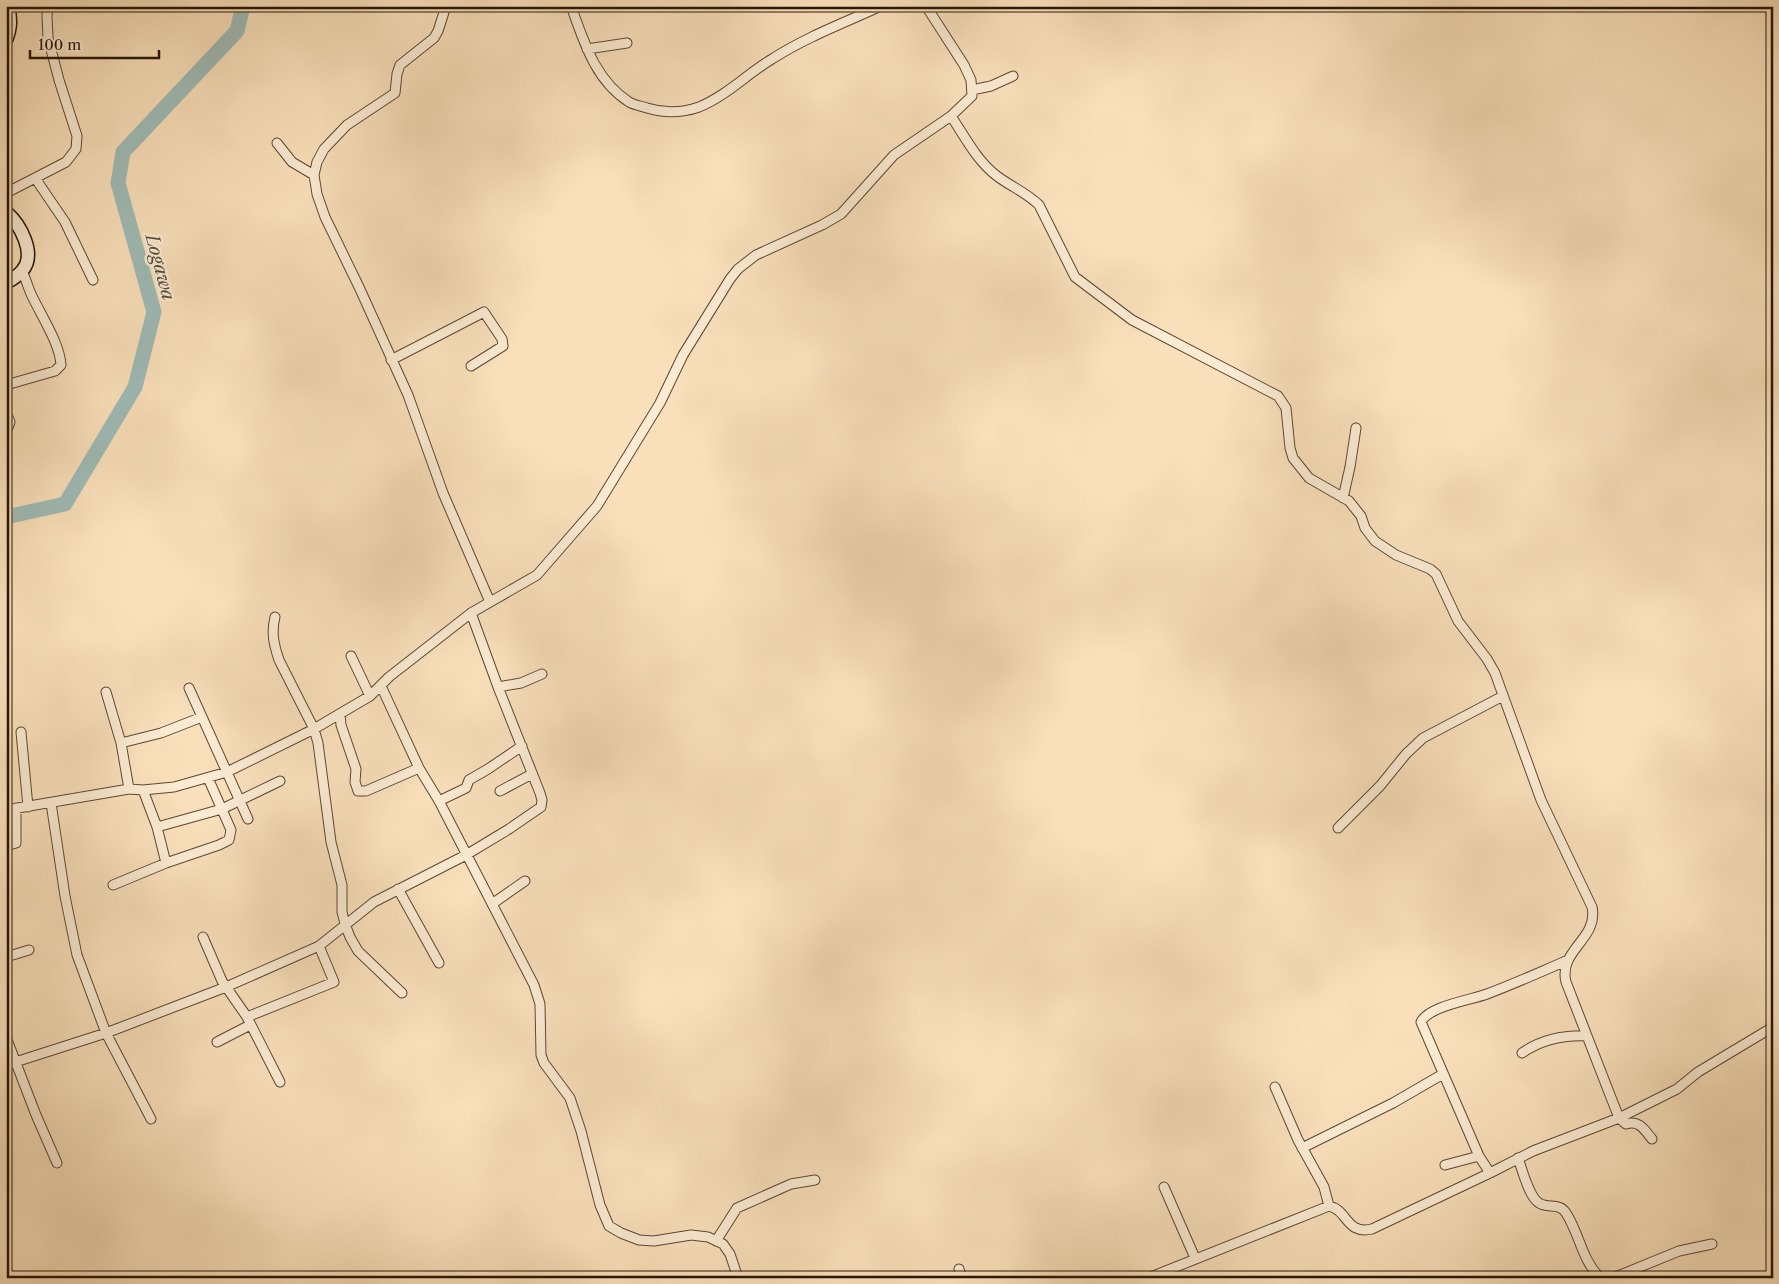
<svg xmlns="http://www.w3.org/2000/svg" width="1779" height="1284" viewBox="0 0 1779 1284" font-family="'Libre Caslon Text',serif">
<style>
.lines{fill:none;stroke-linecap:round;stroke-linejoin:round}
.river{stroke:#9fbcb7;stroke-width:15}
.street-casing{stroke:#5c4832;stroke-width:11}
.secondary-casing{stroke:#281604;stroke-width:15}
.street{stroke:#fbebd3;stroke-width:9}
.secondary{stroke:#fbebd3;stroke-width:12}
.labels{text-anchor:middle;stroke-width:5;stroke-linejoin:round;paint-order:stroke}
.water-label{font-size:18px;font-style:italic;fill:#525043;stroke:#fbebd3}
</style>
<rect width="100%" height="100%" fill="#f9e0bb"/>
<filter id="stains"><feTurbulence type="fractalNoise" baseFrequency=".004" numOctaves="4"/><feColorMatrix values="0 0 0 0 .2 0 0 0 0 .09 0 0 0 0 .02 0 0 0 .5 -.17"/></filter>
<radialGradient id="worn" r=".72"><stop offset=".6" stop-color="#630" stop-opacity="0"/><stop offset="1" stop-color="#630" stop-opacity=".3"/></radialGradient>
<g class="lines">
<path class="river" d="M6,517L65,504L135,387L154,312L118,183L123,152L237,31L243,6"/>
<defs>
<path id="street" d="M446,6L438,31L434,38L400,65L397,74L395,93L347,125L324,149L317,162L314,175L317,194L325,217L359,287L408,395L443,493L490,602
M571,6C584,42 595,80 629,102C634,105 641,106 647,108C663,113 682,113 699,107C726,96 747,74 772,59C806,37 844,23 881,6
M587,49L627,43
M972,90L991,86L1013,76
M951,116C965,137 977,161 997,176C1010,186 1027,193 1039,205L1075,277L1132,320L1278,396L1286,408L1290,448L1293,458L1309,478L1349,501L1361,516L1365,528L1375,541L1396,555L1430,569L1436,574L1458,621L1487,659L1495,673L1541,800L1592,907C1599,939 1558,950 1566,982L1619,1118L1626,1124C1639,1120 1644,1129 1652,1139
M277,143L292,162L314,175
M35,178L65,222L93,280
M6,193L66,162L76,149L77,136L59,80L48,38L47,16L48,6
M391,360L484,312L502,339L503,346L471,366
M6,385L55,371L61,365C60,344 41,315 32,296C28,288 26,279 22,271
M6,412L10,422L6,433
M1343,498L1350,467L1356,428
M275,617C271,633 274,645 279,660L314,729L318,743L331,842L342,885V912L345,924L350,937L358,951L402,993
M351,656L370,696
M381,686L419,768L439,801L534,985L540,1004L541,1055L544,1063L570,1098L581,1131L600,1205L609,1226L621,1233L639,1240L654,1241L691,1235L708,1237L723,1244L730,1254L738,1278
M498,687L521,683L542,674
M189,688L248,819
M106,692L121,743L129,789
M340,714L341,725L356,769L355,782L358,791H366L419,768
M21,732L28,807
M121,743L161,733L202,717
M143,790L157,827L166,863
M500,791L532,774
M439,801L466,788L469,780L488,769L522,746
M51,803L65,896L77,955L106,1033L151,1119
M6,810L129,789L143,790L174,787L227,772L314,729L370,696L389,677L471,613L537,575L597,506L660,403L683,355L730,279L738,269L756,255L822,225L841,214L894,155L951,116L972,96L971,80L964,65L926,6
M157,827L222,809L280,781
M1338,828L1380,786L1406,754L1423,738L1503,696
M6,846L16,843V808
M113,885L166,863L219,845L229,840L231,830L208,778
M398,889L439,963
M492,904L525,881
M203,937L222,981L247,1017L280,1082
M6,957L29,950
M247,1017L334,982L319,946
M6,1037L36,1115L57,1163
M217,1042L250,1025
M1522,1053C1541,1040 1564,1035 1587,1036
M6,1065L106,1033L226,987L319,946L374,902L466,855L509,829L541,807L542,800L540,793L498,687L471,613
M1275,1087L1298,1140L1324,1187L1329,1206
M1302,1148L1393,1103L1443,1074
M1518,1158C1522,1169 1529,1197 1539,1203C1548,1209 1559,1202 1566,1213C1580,1235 1581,1258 1600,1278
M1445,1165L1479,1156
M1490,1173L1479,1156L1421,1022C1429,1006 1471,1000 1487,994C1514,984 1540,972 1566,961
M1164,1187L1195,1258
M716,1241L737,1208L791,1184L815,1180
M959,1269L962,1278
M1148,1278L1329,1206C1348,1210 1346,1235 1372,1229L1490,1173L1533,1151L1619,1118L1677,1089L1698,1072L1773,1027
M1613,1278L1679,1251L1712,1244"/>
<path id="secondary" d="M6,40C11,28 11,19 8,6
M6,212C20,224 37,254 22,271C18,276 11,280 6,283"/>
</defs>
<use href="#street" class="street-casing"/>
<use href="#secondary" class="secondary-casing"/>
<use href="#street" class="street"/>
<use href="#secondary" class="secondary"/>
</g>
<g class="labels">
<g class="water-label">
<text transform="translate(160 267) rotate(75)" y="6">Logawa</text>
</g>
</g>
<rect width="1779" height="1284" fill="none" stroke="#f9e0bb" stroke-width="25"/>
<rect x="8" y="8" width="1764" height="1269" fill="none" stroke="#281604" stroke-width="2.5"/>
<rect x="12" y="12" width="1754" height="1259" fill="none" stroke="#281604"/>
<path d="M30 50v8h129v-8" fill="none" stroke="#281604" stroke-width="2.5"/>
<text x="38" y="50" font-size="15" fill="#281604" stroke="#fbebd3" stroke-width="4" paint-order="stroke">100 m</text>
<rect width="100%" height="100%" filter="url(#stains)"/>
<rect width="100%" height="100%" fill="url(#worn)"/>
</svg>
